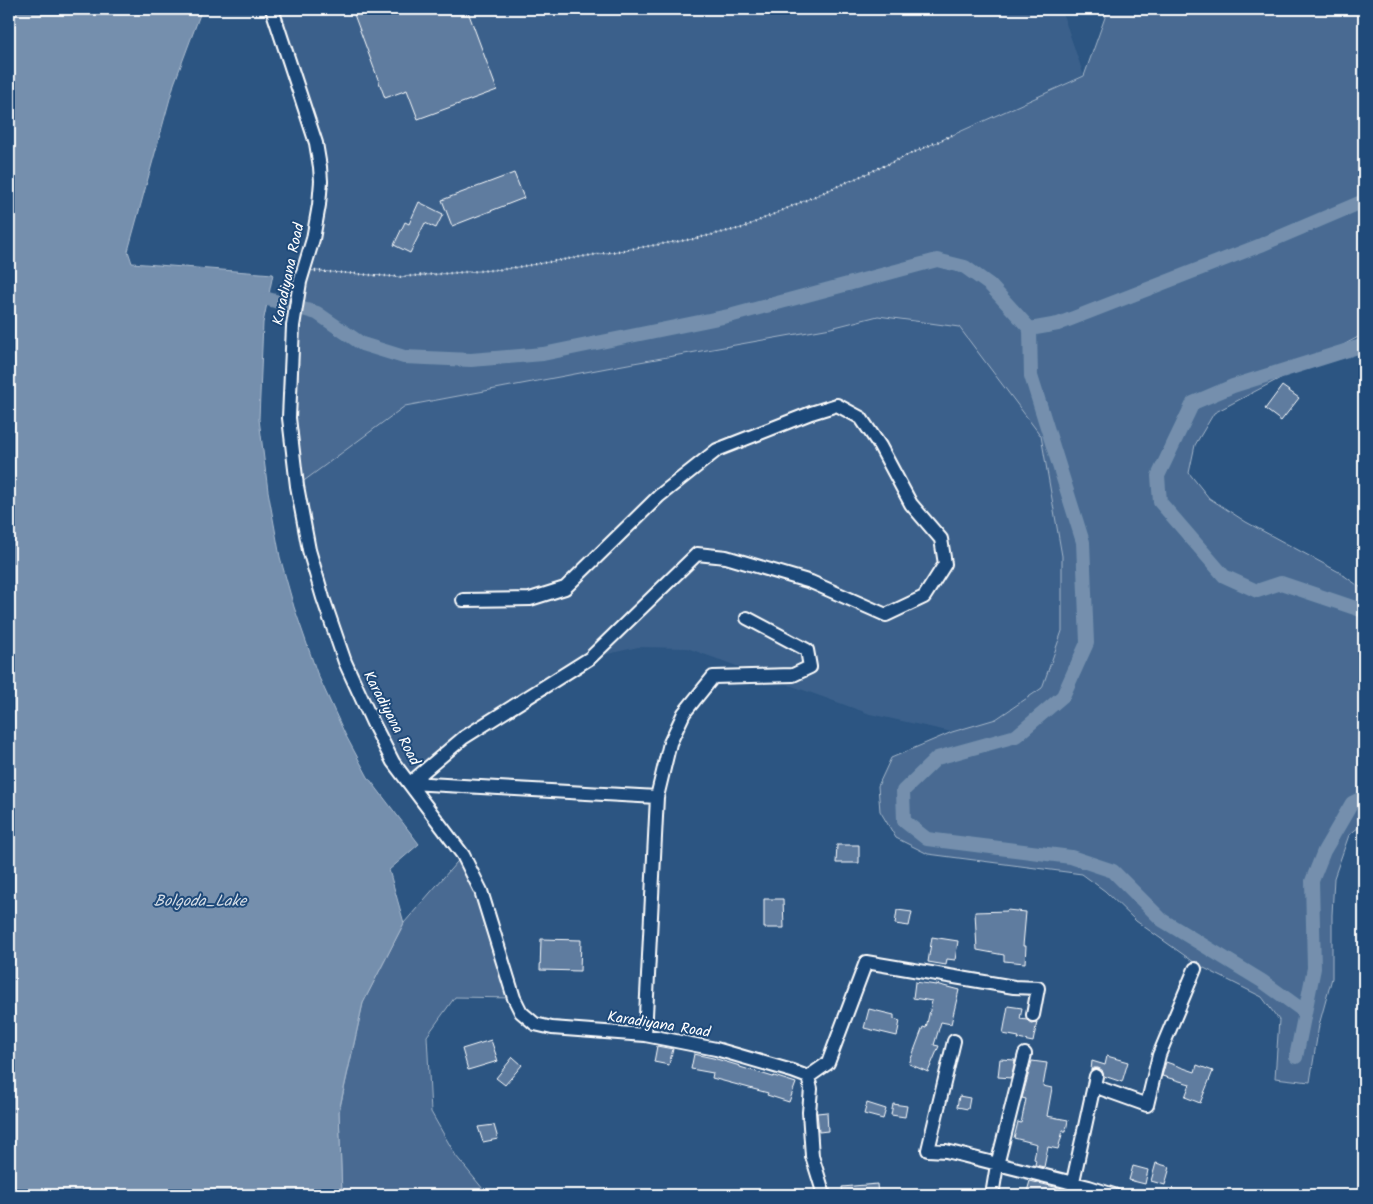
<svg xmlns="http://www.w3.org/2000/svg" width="1373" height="1204" viewBox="0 0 1373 1204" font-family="Kalam,sans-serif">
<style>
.built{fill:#3b618b}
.green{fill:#486b92;stroke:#a4b5c8}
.water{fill:#748fad;stroke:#acbcce}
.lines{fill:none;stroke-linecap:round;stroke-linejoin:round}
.canal{stroke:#748fad;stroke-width:14}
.building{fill:#5e7c9f;stroke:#fff}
.minor-casing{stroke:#fff;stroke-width:16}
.path{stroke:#fff;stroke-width:2.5;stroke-dasharray:1 4;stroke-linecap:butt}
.minor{stroke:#1f4a7a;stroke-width:12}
.labels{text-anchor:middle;stroke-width:4;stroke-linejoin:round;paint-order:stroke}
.street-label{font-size:15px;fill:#fff;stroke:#1f4a7a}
.water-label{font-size:16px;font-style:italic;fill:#d5dde6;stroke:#1f4a7a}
</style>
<rect width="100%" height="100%" fill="#2c5582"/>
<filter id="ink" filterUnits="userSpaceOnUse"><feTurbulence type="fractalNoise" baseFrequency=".02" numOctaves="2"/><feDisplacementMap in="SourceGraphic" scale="10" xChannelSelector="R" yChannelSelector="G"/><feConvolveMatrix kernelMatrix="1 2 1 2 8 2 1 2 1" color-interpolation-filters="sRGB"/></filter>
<g filter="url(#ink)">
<path class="built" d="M272,9H1061L1084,76L877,169L742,228L693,239L505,269L399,277L304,270L321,181Z
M878,316L959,327L1041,436L1062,556V631L1042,688L996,719L952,732L870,714L687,648L638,647L590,658L463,738L410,783L345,662L297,486L405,406L628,364L831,328Z"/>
<path class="green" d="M1108,9H1364V334L1214,413L1195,445L1189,473L1209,498L1246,522L1339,572L1364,590V823L1349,835L1334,878L1332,915V978L1319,1025L1310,1082L1275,1078L1279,1020L1262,997L1198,965L1136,921L1105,891L1082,874L928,854L896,838L880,811L878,786L891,758L952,732L996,719L1042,688L1062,631V556L1041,436L959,327L878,316L831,328L628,364L405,406L297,486L289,418L304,270L399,277L505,269L693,239L742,228L877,169L1084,76Z
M463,855L514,998L455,997L427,1036L431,1112L456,1156L488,1195H342L339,1112L363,1003L404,923Z"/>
<path class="water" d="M9,9H202L174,84L128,251L132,263L273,274L263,323L259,419L268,491L280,557L294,607L317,673L345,734L368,777L419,844L389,870L404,923L363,1003L339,1111L342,1195H9Z"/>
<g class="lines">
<path class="canal" d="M268,299L317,313L362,344L404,357L471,360L543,354L733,315L937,260L965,267L990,285L1030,329L1058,324L1261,245L1364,201
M1030,329L1031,376L1083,542L1087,643L1063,696L1016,736L937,758L903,791L904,821L927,839L1071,857L1113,871L1162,920L1262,981L1305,1012
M1364,345L1233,386L1193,403L1158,476L1160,502L1224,576L1257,591L1281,583L1364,611
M1296,1057L1314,968L1312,881L1324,851L1352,803L1364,797"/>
</g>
<path class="building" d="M352,9H467L497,90L418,119L407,90L385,98Z
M514,173L524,198L452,226L442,200Z
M419,202L443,214L436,228L425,223L410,253L394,245L405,222L409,224Z
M1282,386L1299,398L1281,421L1265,409Z
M837,845H859V863H836Z
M764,899H783L784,928H764Z
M897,910L912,912L909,926L895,924Z
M1007,910L1026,912L1023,946H1026L1025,963L1004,961V955L977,950L975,912L1007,911Z
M932,937L958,941L955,960L947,959L946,965L928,962Z
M541,939L581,940L580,971L540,970Z
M915,982L936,985V984L959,990L951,1024L941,1022L934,1045L939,1046L928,1072L909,1064L923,1027L926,1028L932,1001L913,998Z
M1008,1006L1022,1008L1020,1019L1027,1020L1031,1023L1037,1022L1033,1042L1018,1039L1019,1037L1003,1034Z
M869,1009L894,1015V1019L900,1021L897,1036L864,1028Z
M491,1040L498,1061L468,1070L462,1049Z
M657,1046L673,1049L669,1065L654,1062Z
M694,1054L713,1058L740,1066V1067L773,1077L774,1076L796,1083L789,1102L767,1095L768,1093L712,1078L713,1073L691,1069Z
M1107,1056L1128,1062L1122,1082L1104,1076L1102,1070L1098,1068H1094L1091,1070L1092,1061L1105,1065Z
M513,1057L522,1065L505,1085L496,1078Z
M1000,1059L1015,1060L1011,1078L998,1077Z
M1032,1061L1047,1063L1043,1086L1052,1088L1047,1116L1068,1120L1066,1131H1063L1058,1149L1048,1147L1044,1167L1035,1165L1036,1160L1034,1159L1037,1144L1014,1138L1018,1122L1021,1123L1026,1099L1022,1098Z
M1166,1062L1195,1072L1197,1065L1213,1071L1200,1103L1185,1097L1190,1084L1162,1076Z
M959,1096L970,1098L968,1109L957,1107Z
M867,1103L886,1109L883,1119L864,1114Z
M893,1104L907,1106L905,1117L891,1115Z
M827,1112L828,1131L819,1132L817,1113Z
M494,1125L498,1139L483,1142L478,1127Z
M1156,1163L1170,1167L1165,1185L1151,1181Z
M1133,1166L1148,1170L1145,1184L1129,1180Z
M1030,1181L1063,1189L1062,1195H1026Z
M877,1184L878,1195H843L842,1187Z"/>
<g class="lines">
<defs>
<path id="minor" d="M272,9L316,143L320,167L321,181L319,205L313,239L300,282L293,326L289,418L297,486L309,550L323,598L345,662L372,721L393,762L463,855L481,891L514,998L521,1012L535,1024L552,1028L645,1035L716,1049L792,1071L808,1077L811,1089L809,1112L812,1156L824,1195
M463,600L530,599L565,588L659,496L717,450L811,413L837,405L861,418L880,446L911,504L941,539L945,564L924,597L886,615L811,582L726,557L697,554L590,658L463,738L410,783L657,797
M645,1035L657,797L670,743L684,713L713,677L793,675L810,667L807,650L747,618
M954,1041L928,1150L946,1151L1089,1187L1114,1195
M808,1077L828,1063L866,962L1014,987L1038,988L1033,1015
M1094,1086L1147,1105L1159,1055L1195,969
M992,1195L997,1165L1025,1054
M1070,1195L1096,1076"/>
</defs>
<use href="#minor" class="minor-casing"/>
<path class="path" d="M315,271L399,277L505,269L693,239L742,228L877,169L952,135"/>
<use href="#minor" class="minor"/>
</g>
</g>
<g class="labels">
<g class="street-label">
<text transform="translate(288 274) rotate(-78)" y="5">Karadiyana Road</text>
<text transform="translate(392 718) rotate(62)" y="5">Karadiyana Road</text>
<text transform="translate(659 1024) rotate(9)" y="5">Karadiyana Road</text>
</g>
<g class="water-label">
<text x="200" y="906">Bolgoda_Lake</text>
</g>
</g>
<rect width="1373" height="1204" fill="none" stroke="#1f4a7a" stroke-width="30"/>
<rect x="15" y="15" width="1343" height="1174" fill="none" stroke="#fff" stroke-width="2" filter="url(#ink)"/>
</svg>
